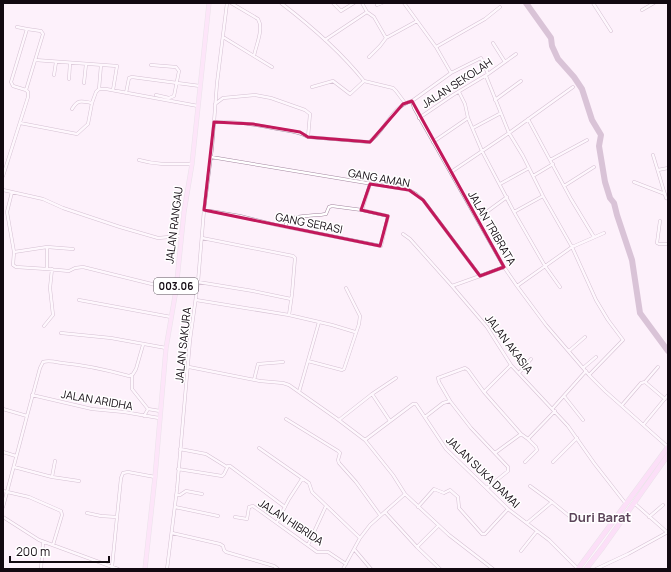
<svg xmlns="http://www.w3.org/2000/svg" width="671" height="572" viewBox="0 0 671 572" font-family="Manrope,sans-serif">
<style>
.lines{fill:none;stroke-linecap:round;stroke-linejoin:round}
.river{stroke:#ae8daa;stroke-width:6}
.minor-casing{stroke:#a488a0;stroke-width:3.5}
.primary-casing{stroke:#d4d3d4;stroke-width:5}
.trunk-casing{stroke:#d4d3d4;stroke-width:5.5}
.minor{stroke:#fff;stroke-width:2.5}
.primary{stroke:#fcd7f7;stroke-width:4}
.trunk{stroke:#fbcaf4;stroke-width:4.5}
.marked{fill:none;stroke:#c2185b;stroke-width:3;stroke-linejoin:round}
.labels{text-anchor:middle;stroke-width:3;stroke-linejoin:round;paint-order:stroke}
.shield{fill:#fff;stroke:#595358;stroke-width:1}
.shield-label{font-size:10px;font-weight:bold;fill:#120911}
.street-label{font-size:11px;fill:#120911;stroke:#fff}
.quarter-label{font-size:13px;font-weight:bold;fill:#5d455a;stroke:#fff}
</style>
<rect width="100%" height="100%" fill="#fdf1fb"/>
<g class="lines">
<path class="river" d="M526,3L551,38L552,46L558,59L574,77L582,89L592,120L601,135L599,146L605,182L610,198L614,203L617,215L632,260L640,313L668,351"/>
<defs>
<path id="minor" d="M231,3L258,19C264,29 256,45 254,56
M281,3C311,26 341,52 364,81
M333,3L341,11L354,3
M362,3L367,12L374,17L386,38
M404,3L436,47L451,73L412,101L414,108L504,267L517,286L546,325L589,375L605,391L668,447
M593,3L611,31
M377,5L382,3
M642,10L654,3
M17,27L27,29
M223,37L272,67
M325,40L367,12
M493,43L505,62
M436,47L485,19L500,7
M369,57L380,46L386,38L417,21
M35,60L117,66L113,90
M151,65L176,67L179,71L174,96L169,98L156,95
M451,73L481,58L483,62L488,74
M54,75L56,62
M486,76L509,133L523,156L543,196L572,247L596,300L608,320L623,340L589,375
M69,79L70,63
M84,83L86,64
M312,87L333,81L350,94L364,81L393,88L396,91L405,103
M99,89L101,65
M459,92L465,104L468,118
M126,93L129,78L132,77L200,86
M495,100L521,81
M215,104L223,98L255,95L271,98L305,110L310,114L308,137
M72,109C78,99 81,101 92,103L96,92L99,89H106L198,106
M419,118L453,95L488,74L516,54
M528,119L571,199L594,237
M214,122C236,121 257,125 278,129C289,131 299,131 308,137L369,142C385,132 391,106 412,101
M20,123L77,134L88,124L92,103
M473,128L501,113
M433,142L468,118L482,151L514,212L545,266L560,287
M653,155L666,198L668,199
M211,157L409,190L416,194L423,200L480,276L504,267
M139,160C156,165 173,164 192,164
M550,160L587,140
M658,170L668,168
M451,172L509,133L573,87
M3,176L28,97V92L26,90L43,34L41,31L27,29L11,82L13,86L26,90
M533,176L553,164
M634,182L665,194
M500,184L529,168
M564,186L594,167
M3,190L43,199L63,208L120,227L158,238L181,236
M12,192L7,212L14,252L13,265L16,267L47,269
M204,210L240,216L276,225L381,246L388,216L362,210L370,184
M514,212L543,196
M477,219L507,197
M660,221L657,243L659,244H668
M285,227C285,226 287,222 287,221C293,215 317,216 326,214L329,207L332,206L362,210
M403,234L410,239L452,286L487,327L511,365L568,426L594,463L626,504
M47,247V269L69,271L75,268L83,267L176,290
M14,252L47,247L73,249
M198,282L253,291L291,299
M452,286L480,276
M517,286L572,247L604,233
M79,300L171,317
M196,300L289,315L292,294L295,258L293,256L202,238
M289,315L332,325L355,332
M44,326L53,315L50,288L52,269
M61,333L111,338L166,348
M569,351L585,337
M308,361L342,370L344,369L359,324L360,316L346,288
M189,367L260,381L283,383L289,385L336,418L365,440L393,475L405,494L449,535L493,569
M583,368L596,357
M519,373L531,359
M132,375V389L148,409
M254,380L258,364L283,362
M645,382L665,399
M299,392L319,322
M484,392L511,365
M372,394L390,421
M32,395L92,409L124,412L159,418
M564,396L583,420
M450,401L439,382L438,378L465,368L468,370L484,392L521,434L528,439L555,411
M622,405L641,383L645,382L658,367
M553,408L586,371
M3,409L27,416L3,507
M27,416L40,368L43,362C49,360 56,362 62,363C85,365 107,370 129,376L133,374L136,369L143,345
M144,416L148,409L160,411
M425,417L443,403L450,401L471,428L508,467V471L487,488
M286,419L338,451L340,453L338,460L339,463L356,482L380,515
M339,420L372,394L396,378
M644,424L668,395
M365,440L413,404H416L446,449L508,509L549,540L578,569
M259,448L309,483L312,492L360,538
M180,449L206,454L227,467
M3,452L16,456
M495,453L521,434
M525,462L537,450L536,447L528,439
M553,462L577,438
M14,467L52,477L55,461
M178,469L222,476L224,474L228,466H230L285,507
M52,477L79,481
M530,486L552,502
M3,491L29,497L61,511L62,515L53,545
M176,495H180L186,491L202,494
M634,503L668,533
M175,507L218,516
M418,507L434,489L444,493L450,490L458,497L459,508L482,534H485L508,509
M385,512L417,547L440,569
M87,513L101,516L117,517L112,567
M3,517L39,540L118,569
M117,517L121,478L123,473L128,472L155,477
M235,517L247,519L249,507L253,506L317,552H328L346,564
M649,517L663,505
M277,522L289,499L302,479
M527,523L552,502L574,520
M172,533L220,544L223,546L224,550L226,552L274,566L278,569
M308,545L326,506
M417,547L438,526
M354,549L371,569
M521,551L537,531
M41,569L43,542
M167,569L177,489L190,340L198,282L204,210L212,148L217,83L227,3
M343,569L360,538L370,525L405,494
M596,569L628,554L668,532"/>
<path id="primary" d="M145,569L155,477L166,348L176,290L184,212L192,164L209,3"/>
<path id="trunk" d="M578,569L668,447
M586,569L603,547L668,455"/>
</defs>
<use href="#minor" class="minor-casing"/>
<use href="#primary" class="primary-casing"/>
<use href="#trunk" class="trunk-casing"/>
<use href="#minor" class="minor"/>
<use href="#primary" class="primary"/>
<use href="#trunk" class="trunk"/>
</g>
<path d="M0 0H671V572H0ZM412,101L504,267L480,276L423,200L409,190L370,184L361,210L388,216L380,246L204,210L214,122L253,124L300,132L308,137L370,142L403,104Z" fill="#fdf1fb" fill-opacity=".55" fill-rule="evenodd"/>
<path class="marked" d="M412,101L504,267L480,276L423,200L409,190L370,184L361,210L388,216L380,246L204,210L214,122L253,124L300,132L308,137L370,142L403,104Z"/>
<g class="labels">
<rect class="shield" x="154" y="278" width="44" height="16" rx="3"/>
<g class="shield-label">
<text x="176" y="290">003.06</text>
</g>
<g class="street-label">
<text transform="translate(457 83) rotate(-33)" y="4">JALAN SEKOLAH</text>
<text transform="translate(379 178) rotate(10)" y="4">GANG AMAN</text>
<text transform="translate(309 223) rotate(11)" y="4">GANG SERASI</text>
<text transform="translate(174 225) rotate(-83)" y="4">JALAN RANGAU</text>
<text transform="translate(492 228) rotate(60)" y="4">JALAN TRIBRATA</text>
<text transform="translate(509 344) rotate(53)" y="4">JALAN AKASIA</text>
<text transform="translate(183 345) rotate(-84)" y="4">JALAN SAKURA</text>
<text transform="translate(97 400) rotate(10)" y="4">JALAN ARIDHA</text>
<text transform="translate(483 472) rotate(44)" y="4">JALAN SUKA DAMAI</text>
<text transform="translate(291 522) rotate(33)" y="4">JALAN HIBRIDA</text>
</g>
<g class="quarter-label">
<text x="600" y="522">Duri Barat</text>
</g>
</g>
<rect width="671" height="572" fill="none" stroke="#120911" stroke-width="8"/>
<path d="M10 556v6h99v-6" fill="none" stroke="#120911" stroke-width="2"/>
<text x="16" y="556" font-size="12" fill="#120911" stroke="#ffffff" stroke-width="3" paint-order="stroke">200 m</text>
</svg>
